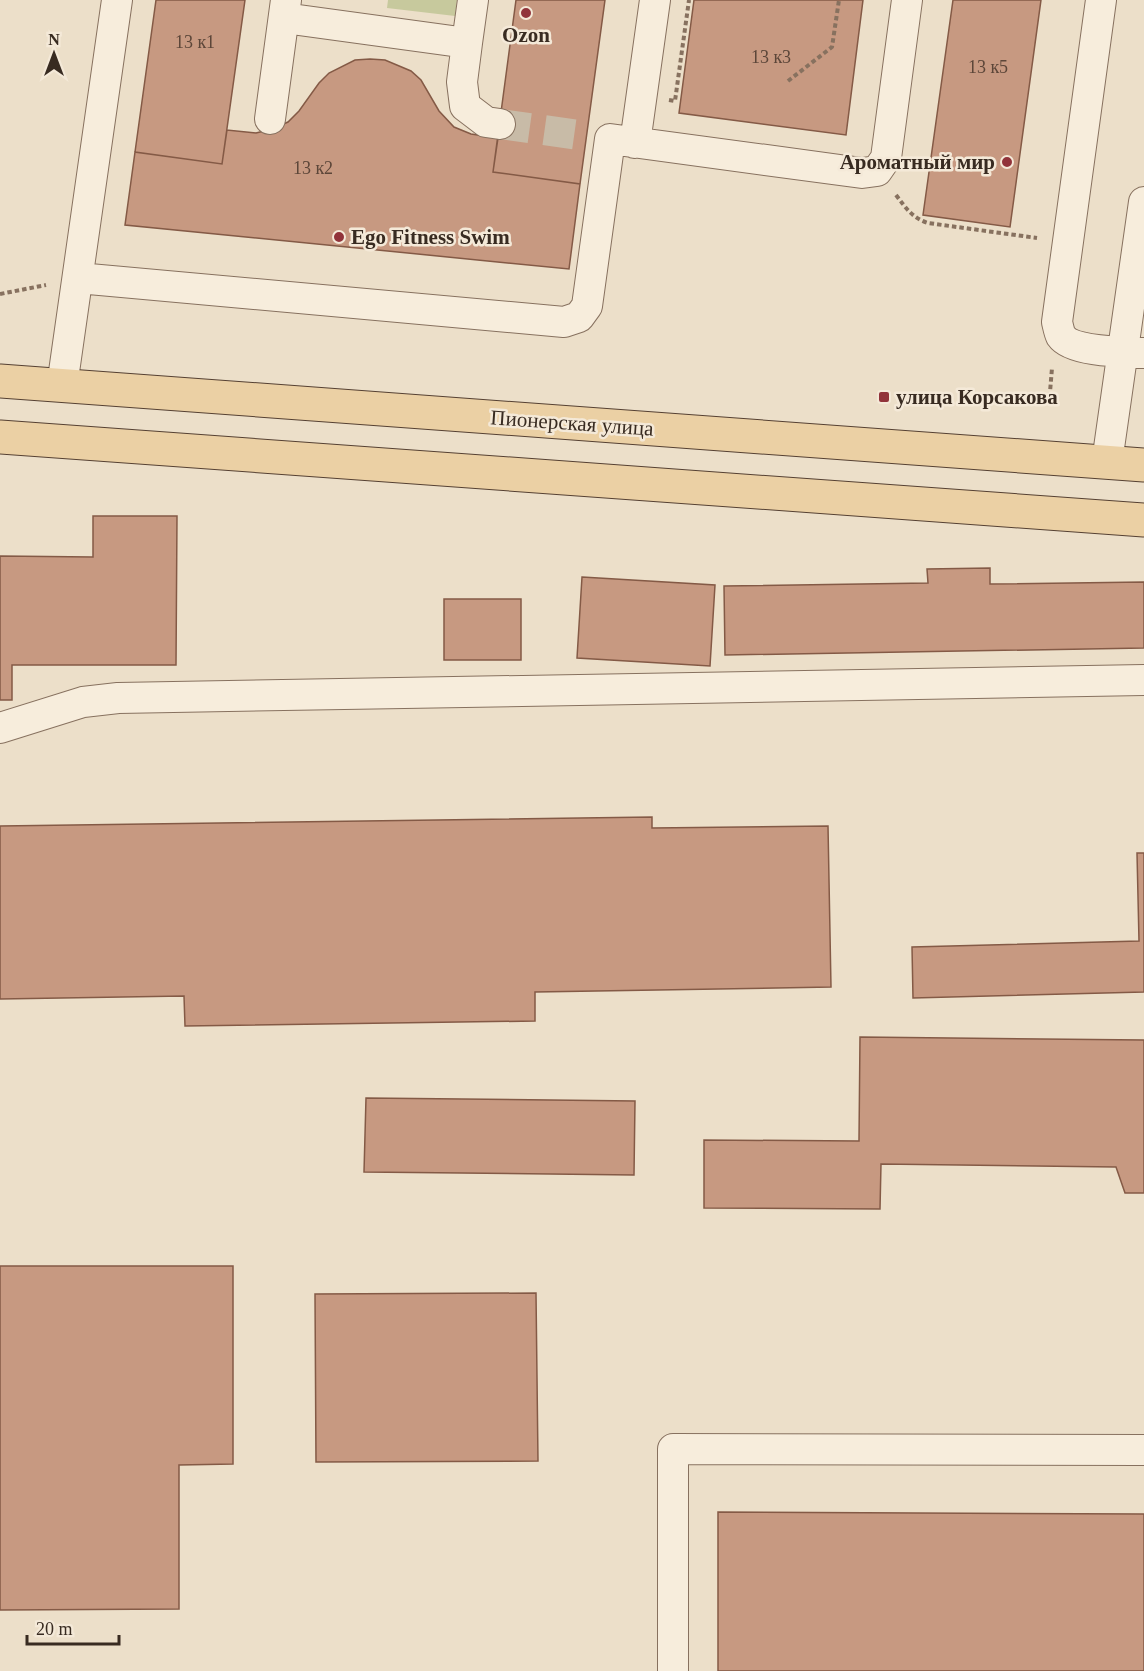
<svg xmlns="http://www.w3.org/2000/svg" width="1144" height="1671" viewBox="0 0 1144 1671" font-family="'Times New Roman',serif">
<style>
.green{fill:#c7c99d}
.building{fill:#c79981;stroke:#845a46;stroke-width:1.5}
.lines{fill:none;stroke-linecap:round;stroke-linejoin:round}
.minor-tunnel{stroke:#c8bba7;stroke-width:30;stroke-dasharray:30 15;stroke-linecap:butt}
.minor-casing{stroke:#87715f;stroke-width:32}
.major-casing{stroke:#554032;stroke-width:35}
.path{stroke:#87715f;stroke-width:4;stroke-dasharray:4.5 3;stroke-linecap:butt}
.minor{stroke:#f7eddc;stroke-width:30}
.major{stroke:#ebd0a4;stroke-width:33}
.poi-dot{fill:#91333a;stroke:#f4e9d8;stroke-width:2}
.labels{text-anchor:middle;stroke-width:5;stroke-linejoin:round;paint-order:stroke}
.number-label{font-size:18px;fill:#5c4639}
.poi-label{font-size:21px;font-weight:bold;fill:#382b21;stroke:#f4e9d8;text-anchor:start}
.street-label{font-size:21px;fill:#382b21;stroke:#f4e9d8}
</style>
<rect width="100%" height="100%" fill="#ecdfc9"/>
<path class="green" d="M388,0H457L455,16L387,8Z"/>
<path class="building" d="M156,0H245L222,164L135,152Z
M516,0H605L580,184L493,172Z
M694,0H863L846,135L679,113Z
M953,0H1041L1010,227L923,215Z
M370,59L385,60L411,71L421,80L439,111L454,127L471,134L498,138L493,172L580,184L569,269L125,225L135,152L222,164L227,130L256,133L272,129L288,122L299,111L319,83L329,73L355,60Z
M93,516H177L176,665H12V700H0V556L93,557Z
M990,568V584L1144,582V648L725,655L724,586L928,583L927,569Z
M582,577L715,585L710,666L577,658Z
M444,599H521V660H444Z
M652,817V828L828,826L831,987L535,992V1021L185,1026L184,996L0,999V826Z
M1137,853H1144V992L913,998L912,947L1139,941Z
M860,1037L1144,1040V1193H1125L1116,1167L881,1164L880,1209L704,1208V1140L859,1141Z
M366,1098L635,1101L634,1175L364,1172Z
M0,1266H233V1464L179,1465V1609L0,1610Z
M536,1293L538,1461L316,1462L315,1294Z
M718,1512L1144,1514V1671H718Z"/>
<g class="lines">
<path class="minor-tunnel" d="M500,124L586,136"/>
<defs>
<path id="minor" d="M1101,0L1057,322C1058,326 1059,332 1061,336C1072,352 1126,352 1144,353
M284,18L467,43L473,0
M467,43L462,82L465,106L486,122L500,124
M270,119L286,0
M635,143L655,0
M78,278L564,322L579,317L587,306L610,139L862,173L877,171L886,158L907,0
M62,386L117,0
M1107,462L1144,202
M0,728L83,702L118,698L1144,680
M673,1671V1449L1144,1450"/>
<path id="major" d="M0,381L1144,465
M0,437L1144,520"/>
</defs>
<use href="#minor" class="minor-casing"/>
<use href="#major" class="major-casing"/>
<path class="path" d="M788,81L832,47L839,0
M669,100L675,101L689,0
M896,195C906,208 912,218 928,223L1037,238
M0,294L46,285
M1049,404L1052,368"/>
<use href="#minor" class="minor"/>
<use href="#major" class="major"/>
</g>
<g class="poi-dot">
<circle cx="526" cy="13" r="6"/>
<circle cx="1007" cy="162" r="6"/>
<circle cx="339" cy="237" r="6"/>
<rect x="878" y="391" width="12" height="12" rx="3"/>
</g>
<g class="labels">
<g class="number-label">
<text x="195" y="48">13 к1</text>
<text x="771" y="63">13 к3</text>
<text x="988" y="73">13 к5</text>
<text x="313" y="174">13 к2</text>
</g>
<g class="poi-label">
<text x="526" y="42" text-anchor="middle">Ozon</text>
<text x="995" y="169" text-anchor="end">Ароматный мир</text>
<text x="351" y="244">Ego Fitness Swim</text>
<text x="896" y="404">улица Корсакова</text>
</g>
<g class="street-label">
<text transform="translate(572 423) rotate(4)" y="7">Пионерская улица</text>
</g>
</g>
<g transform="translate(54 54)" stroke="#f4e9d8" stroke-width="4.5" paint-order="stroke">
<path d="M0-4.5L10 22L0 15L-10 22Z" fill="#382b21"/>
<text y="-9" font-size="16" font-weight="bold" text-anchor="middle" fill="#382b21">N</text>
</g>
<path d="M27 1635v9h92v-9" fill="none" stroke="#382b21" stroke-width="3"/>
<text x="36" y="1635" font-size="18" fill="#382b21" stroke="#f4e9d8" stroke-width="4.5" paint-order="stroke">20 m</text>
</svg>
